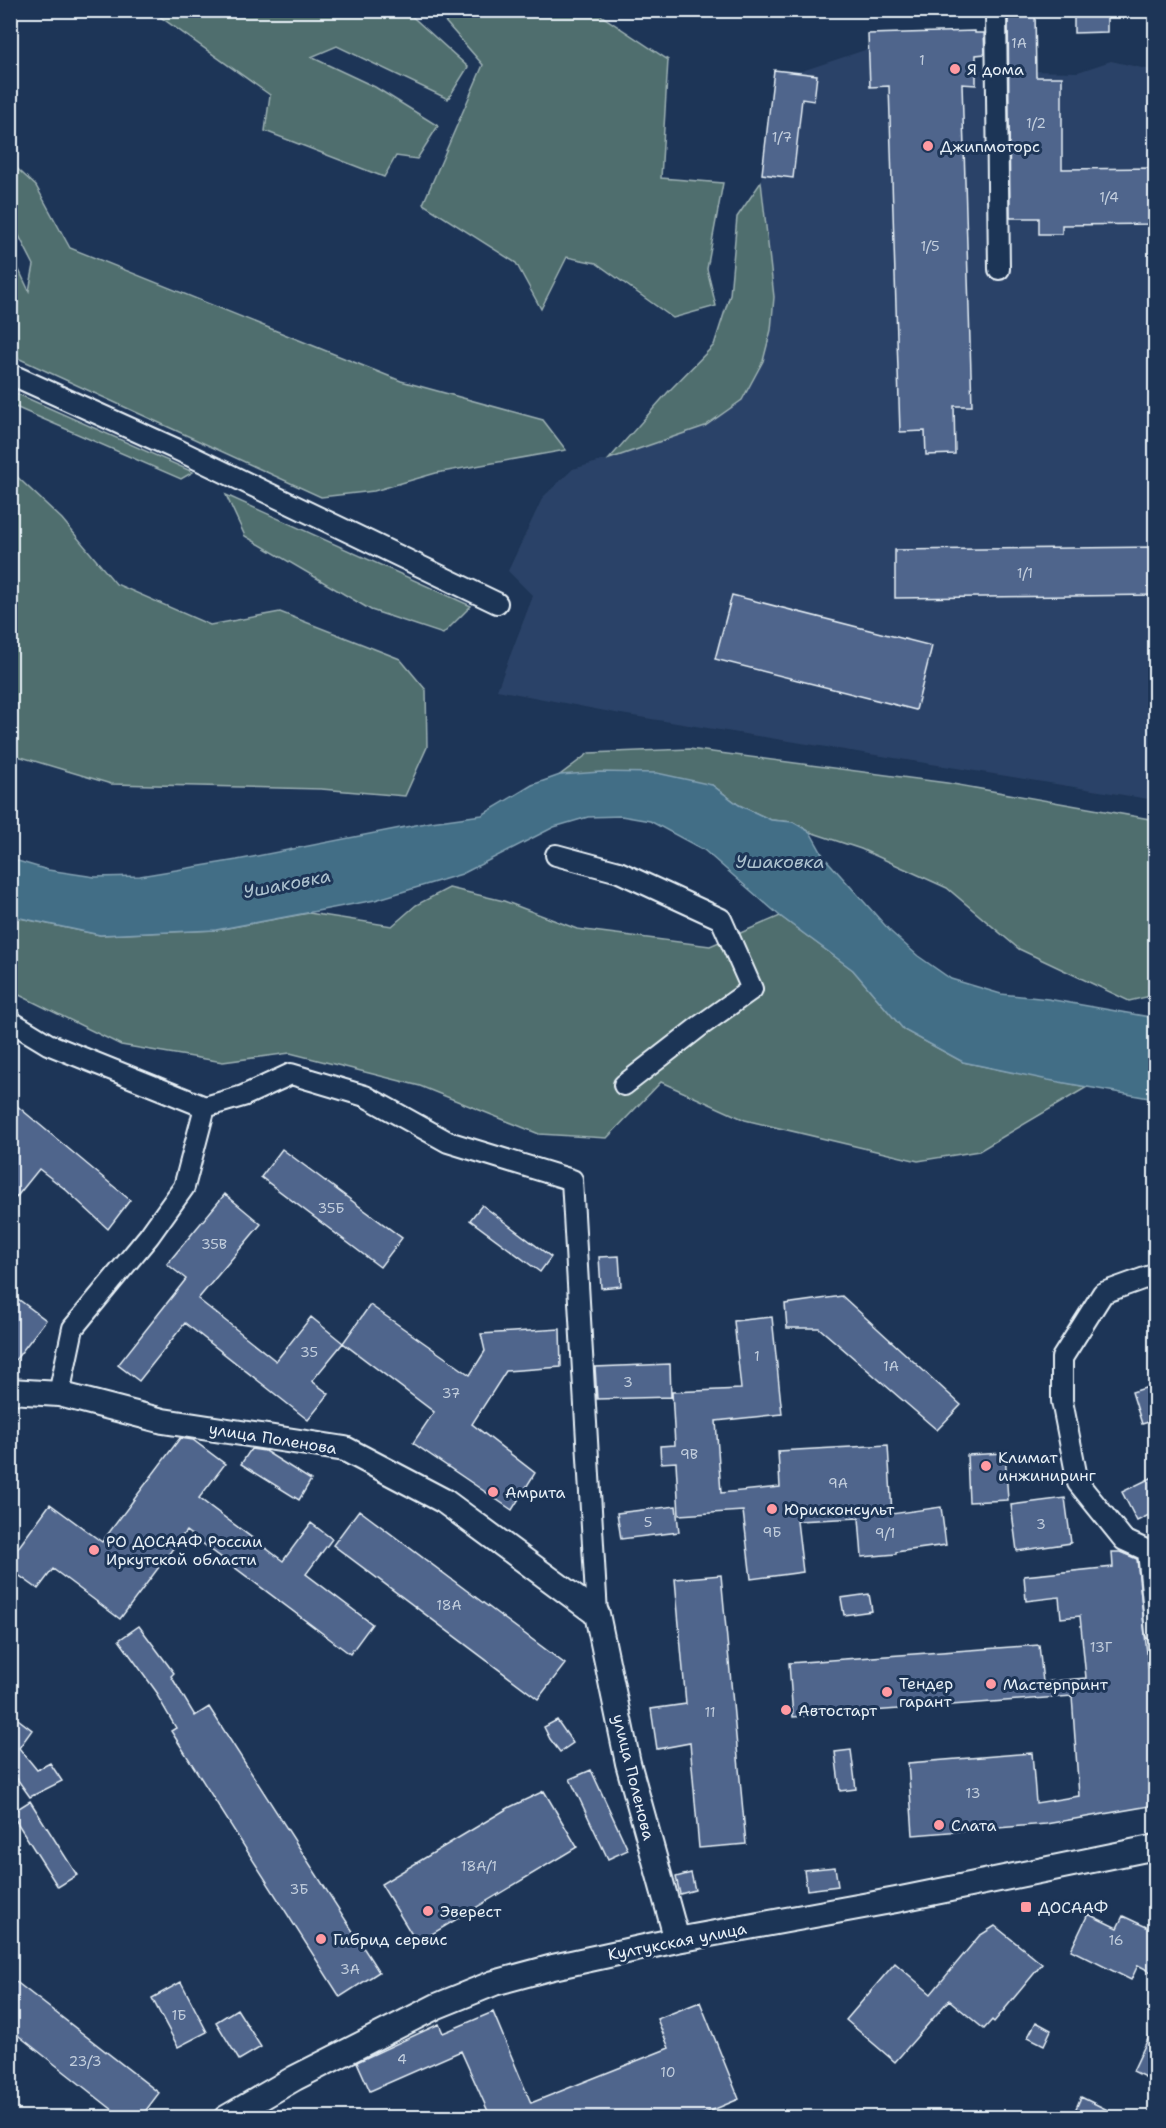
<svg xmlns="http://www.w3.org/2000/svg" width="1166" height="2128" viewBox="0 0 1166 2128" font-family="'Shantell Sans',sans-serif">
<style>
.built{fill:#2c4367}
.green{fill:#4f6e6e;stroke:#9cb0b3;stroke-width:1.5}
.water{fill:#426e86;stroke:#84a2b4;stroke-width:1.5}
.building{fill:#4f658c;stroke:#e8f1f8;stroke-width:1.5}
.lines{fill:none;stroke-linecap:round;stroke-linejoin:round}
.minor-casing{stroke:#e8f1f8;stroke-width:24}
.tertiary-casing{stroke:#e8f1f8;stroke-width:28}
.minor{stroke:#1d3557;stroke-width:20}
.tertiary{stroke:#1d3557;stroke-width:24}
.poi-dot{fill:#ff9aa2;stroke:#1d3557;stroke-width:2}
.labels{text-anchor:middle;stroke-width:6;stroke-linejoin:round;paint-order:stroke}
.number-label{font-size:14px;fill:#c2cedd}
.poi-label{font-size:16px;fill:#e8f1f8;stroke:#1d3557;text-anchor:start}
.street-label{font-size:16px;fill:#e8f1f8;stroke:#1d3557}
.water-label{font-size:18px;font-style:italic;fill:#aec3d0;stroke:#1d3557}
</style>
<rect width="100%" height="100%" fill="#1d3557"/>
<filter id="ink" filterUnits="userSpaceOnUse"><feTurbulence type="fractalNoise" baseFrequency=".0167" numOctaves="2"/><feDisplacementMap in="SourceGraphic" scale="12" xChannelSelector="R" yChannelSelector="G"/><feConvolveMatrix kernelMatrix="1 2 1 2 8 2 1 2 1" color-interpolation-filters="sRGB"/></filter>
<g filter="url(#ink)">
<path class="built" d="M975,31L977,70L1078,72L1111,61L1155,71V800L621,714L497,690L533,596L508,571L543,497L573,469L609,459L705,426L771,330L774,297L761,182L774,70L802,71L868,49V34Z"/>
<path class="green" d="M152,11H406L468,67L448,99L337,46L311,57L375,87L438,126L417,159L396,156L384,177L265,131L270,95Z
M436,11H598L599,14L668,60L661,178L723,183L707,269L716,306L673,318L596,263L567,257L541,309L516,263L423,204L483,65Z
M10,162L36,186L70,248L401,381L543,420L566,450L436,473L374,491L321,497L11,355V259L17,266L29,291L34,265L11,220Z
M761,182L774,297L771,330L763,361L742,400L705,426L609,459L668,392L714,345L730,295L737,217Z
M10,391H11L193,472L181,479L13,406L11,405Z
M11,471L62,519L116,584L210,625L280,612L400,659L426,690L427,747L405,796L321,789L111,784L11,754Z
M226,495L471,606L443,634L371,610L245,536Z
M689,749L947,783L1155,820V995L1129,1001L1019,949L947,888L861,849L810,832L793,822L771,820L739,805L712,785L560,775L589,753Z
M449,888L504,901L577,929L710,946L780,916L853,970L904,1030L963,1062L1087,1087L979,1151L918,1161L745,1120L661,1082L607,1138L539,1134L420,1086L290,1053L223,1062L121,1045L11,991L10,916L100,935L216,930L309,913L392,926L416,905Z"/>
<path class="water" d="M600,772L657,773L712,785L739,805L771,820L793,822L810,832L824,857L891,932L918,956L951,979L1001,994L1048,999L1155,1018V1099L1048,1080L963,1062L904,1030L853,970L780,916L704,850L650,821L621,816L588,817L554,827L462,874L375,900L216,930L100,935L11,916V859L48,870L95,877L140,876L237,860L431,822L482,815L532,785L560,775Z"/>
<path class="building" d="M1008,10H1035L1036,77H1062V169L1155,168V224L1062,225V234H1039V218H1010Z
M1074,10H1107V32L1074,33Z
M975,31V33H984L985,54L976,55V85L962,84L972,406H954L955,454L926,455L925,431L900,432L889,86L870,87L868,34Z
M774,70L817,75L814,101L802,99L793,178L762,174Z
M1155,547V595L895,598V550Z
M732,595L932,646L916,710L715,659Z
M10,1100L130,1200L108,1229L65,1189L39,1169L10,1205Z
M282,1149L402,1238L380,1267L261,1177Z
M225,1194L261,1224L198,1299L276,1361L311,1317L343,1343L312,1381L329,1394L308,1420L185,1323L139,1381L118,1365L186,1279L167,1264Z
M482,1205L551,1257L540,1272L470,1220Z
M619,1256L621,1286L601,1288L599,1257Z
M10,1293L46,1320L10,1367Z
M842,1296L961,1405L937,1430L819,1328H787L785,1304Z
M370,1305L470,1375L485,1351L481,1334L560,1329L561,1367L506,1371L472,1424L535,1473L512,1510L413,1443L434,1412L343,1343Z
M772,1317L782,1414L716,1421L721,1493L780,1487L778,1451L888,1445L892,1514L941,1507L946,1545L896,1552V1554L862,1557L859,1518L797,1521L803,1572L751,1579L743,1511L679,1515L676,1462L661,1463L660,1446L675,1445L672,1392L741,1389L734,1321Z
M670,1364L671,1397L597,1399L595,1367Z
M1155,1385V1420L1142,1424L1132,1392Z
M180,1438L193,1440L225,1464L199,1498L283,1561L311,1523L332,1539L306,1574L372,1624L350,1654L186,1531L120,1619L53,1569L38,1589L10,1569V1559L50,1504L102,1542Z
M251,1449L265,1451L311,1480L299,1500L241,1464Z
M1005,1453L1008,1500L969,1502L967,1455Z
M1155,1476V1512L1137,1521L1122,1492Z
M1065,1498L1071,1543L1017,1551L1011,1505Z
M676,1506L679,1532L621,1539L617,1513Z
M359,1510L565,1664L538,1699L333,1545Z
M1112,1552H1120L1137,1559L1155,1729V1805L1046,1824L913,1835L908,1763L1032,1753L1036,1803L1079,1796L1072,1696L793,1717L789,1663L1039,1645L1043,1682L1086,1678L1080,1616L1061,1618L1059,1597L1026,1601L1024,1576L1113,1567Z
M721,1575L746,1844L699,1848L690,1743L657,1749L651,1709L686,1704L675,1579Z
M869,1594L872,1611L844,1615L841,1598Z
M139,1626L174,1673L171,1676L195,1716L209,1707L379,1972L340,1997L171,1731L176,1728L157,1695L158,1694L119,1640Z
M10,1713L32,1730L19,1748L37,1770L50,1763L62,1781L30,1797L10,1769Z
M557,1720L573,1743L560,1752L550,1739L544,1727Z
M851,1750L856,1789L840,1791L835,1752Z
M591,1770L628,1850L608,1859L570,1779Z
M544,1791L577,1847L417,1943L381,1884L510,1807Z
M30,1801L77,1875L58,1887L11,1813Z
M835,1867L838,1886L807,1890L804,1870Z
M691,1873L695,1890L680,1894L676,1877Z
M1088,1914L1117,1928L1123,1916L1155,1931V1974L1138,1965L1131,1980L1071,1950Z
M995,1926L1042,1964L994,2022L992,2020L984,2029L949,2000L895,2062L846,2020L895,1963L931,1994L979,1936Z
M10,1977L159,2093L140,2118H123L10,2029Z
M181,1982L207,2032L178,2047L152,1998Z
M700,2002L739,2099L694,2118H491L461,2051L370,2091L357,2062L439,2024L443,2033L493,2012L531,2103L669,2048L657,2019Z
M237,2009L261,2047L239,2060L216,2022Z
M1036,2022L1051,2030L1044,2045L1028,2037Z
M1155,2024V2082L1133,2071Z
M1081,2097L1124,2118H1083L1074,2113Z"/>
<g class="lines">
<defs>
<path id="minor" d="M996,10L999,269
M10,374L176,449L497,603
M556,855L619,872L721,919L752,989L700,1026L624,1085
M10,1021L48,1044L205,1107L184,1187L149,1236L73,1328L59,1394
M205,1107L243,1096L291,1074L365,1096L448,1142L572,1180L597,1614
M1156,1274L1103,1293L1062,1358V1401L1078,1483L1124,1540L1148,1551L1156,1632"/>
<path id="tertiary" d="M10,1391L59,1394L163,1421L345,1449L444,1501L597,1614L628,1763L677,1940
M226,2118L295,2078L437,2006L494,1983L553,1967L677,1940L896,1900L1156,1847"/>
</defs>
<use href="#minor" class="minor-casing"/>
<use href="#tertiary" class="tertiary-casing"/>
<use href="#minor" class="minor"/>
<use href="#tertiary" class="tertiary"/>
</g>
</g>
<g class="poi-dot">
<circle cx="955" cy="69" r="6"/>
<circle cx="928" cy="146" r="6"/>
<circle cx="986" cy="1466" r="6"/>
<circle cx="493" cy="1492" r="6"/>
<circle cx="772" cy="1509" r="6"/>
<circle cx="94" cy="1550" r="6"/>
<circle cx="991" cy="1684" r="6"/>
<circle cx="887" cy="1692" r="6"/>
<circle cx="786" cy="1710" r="6"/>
<circle cx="939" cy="1825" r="6"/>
<rect x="1020" y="1901" width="12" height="12" rx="3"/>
<circle cx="428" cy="1911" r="6"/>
<circle cx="321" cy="1939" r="6"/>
</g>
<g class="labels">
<g class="number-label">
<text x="1019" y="48">1А</text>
<text x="922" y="65">1</text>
<text x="1036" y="128">1/2</text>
<text x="782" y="142">1/7</text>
<text x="1109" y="202">1/4</text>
<text x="930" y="251">1/5</text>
<text x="1025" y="578">1/1</text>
<text x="331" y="1213">35Б</text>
<text x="214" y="1249">35В</text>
<text x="309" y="1357">35</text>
<text x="757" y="1361">1</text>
<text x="891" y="1371">1А</text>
<text x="628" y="1387">3</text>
<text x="451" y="1398">37</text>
<text x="689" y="1459">9В</text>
<text x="838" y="1488">9А</text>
<text x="648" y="1527">5</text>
<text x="1041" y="1529">3</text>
<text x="772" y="1537">9Б</text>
<text x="885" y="1538">9/1</text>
<text x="449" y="1610">18А</text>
<text x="1101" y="1652">13Г</text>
<text x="710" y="1717">11</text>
<text x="973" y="1798">13</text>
<text x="479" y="1871">18А/1</text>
<text x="299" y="1894">3Б</text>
<text x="1116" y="1945">16</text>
<text x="350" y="1974">3А</text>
<text x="179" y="2020">1Б</text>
<text x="402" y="2064">4</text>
<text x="85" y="2066">23/3</text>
<text x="668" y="2077">10</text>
</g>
<g class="poi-label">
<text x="967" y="75">Я дома</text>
<text x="940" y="152">Джипмоторс</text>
<text x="998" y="1463">Климат<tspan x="998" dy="18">инжиниринг</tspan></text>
<text x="505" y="1498">Амрита</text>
<text x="784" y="1515">Юрисконсульт</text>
<text x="106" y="1547">РО ДОСААФ России<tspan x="106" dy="18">Иркутской области</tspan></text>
<text x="899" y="1689">Тендер<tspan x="899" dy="18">гарант</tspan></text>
<text x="1003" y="1690">Мастерпринт</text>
<text x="798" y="1716">Автостарт</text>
<text x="951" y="1831">Слата</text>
<text x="1038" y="1913">ДОСААФ</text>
<text x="440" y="1917">Эверест</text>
<text x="333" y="1945">Гибрид сервис</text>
</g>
<g class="street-label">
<text transform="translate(273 1438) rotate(9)" y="6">улица Поленова</text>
<text transform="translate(634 1777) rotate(76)" y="6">улица Поленова</text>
<text transform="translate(677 1941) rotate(-11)" y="6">Култукская улица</text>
</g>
<g class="water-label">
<text x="780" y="868">Ушаковка</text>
<text transform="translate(287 884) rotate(-11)" y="6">Ушаковка</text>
</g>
</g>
<rect width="1166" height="2128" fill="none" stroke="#1d3557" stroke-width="36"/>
<rect x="18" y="18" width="1130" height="2092" fill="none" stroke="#e8f1f8" stroke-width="2" filter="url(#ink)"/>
</svg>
